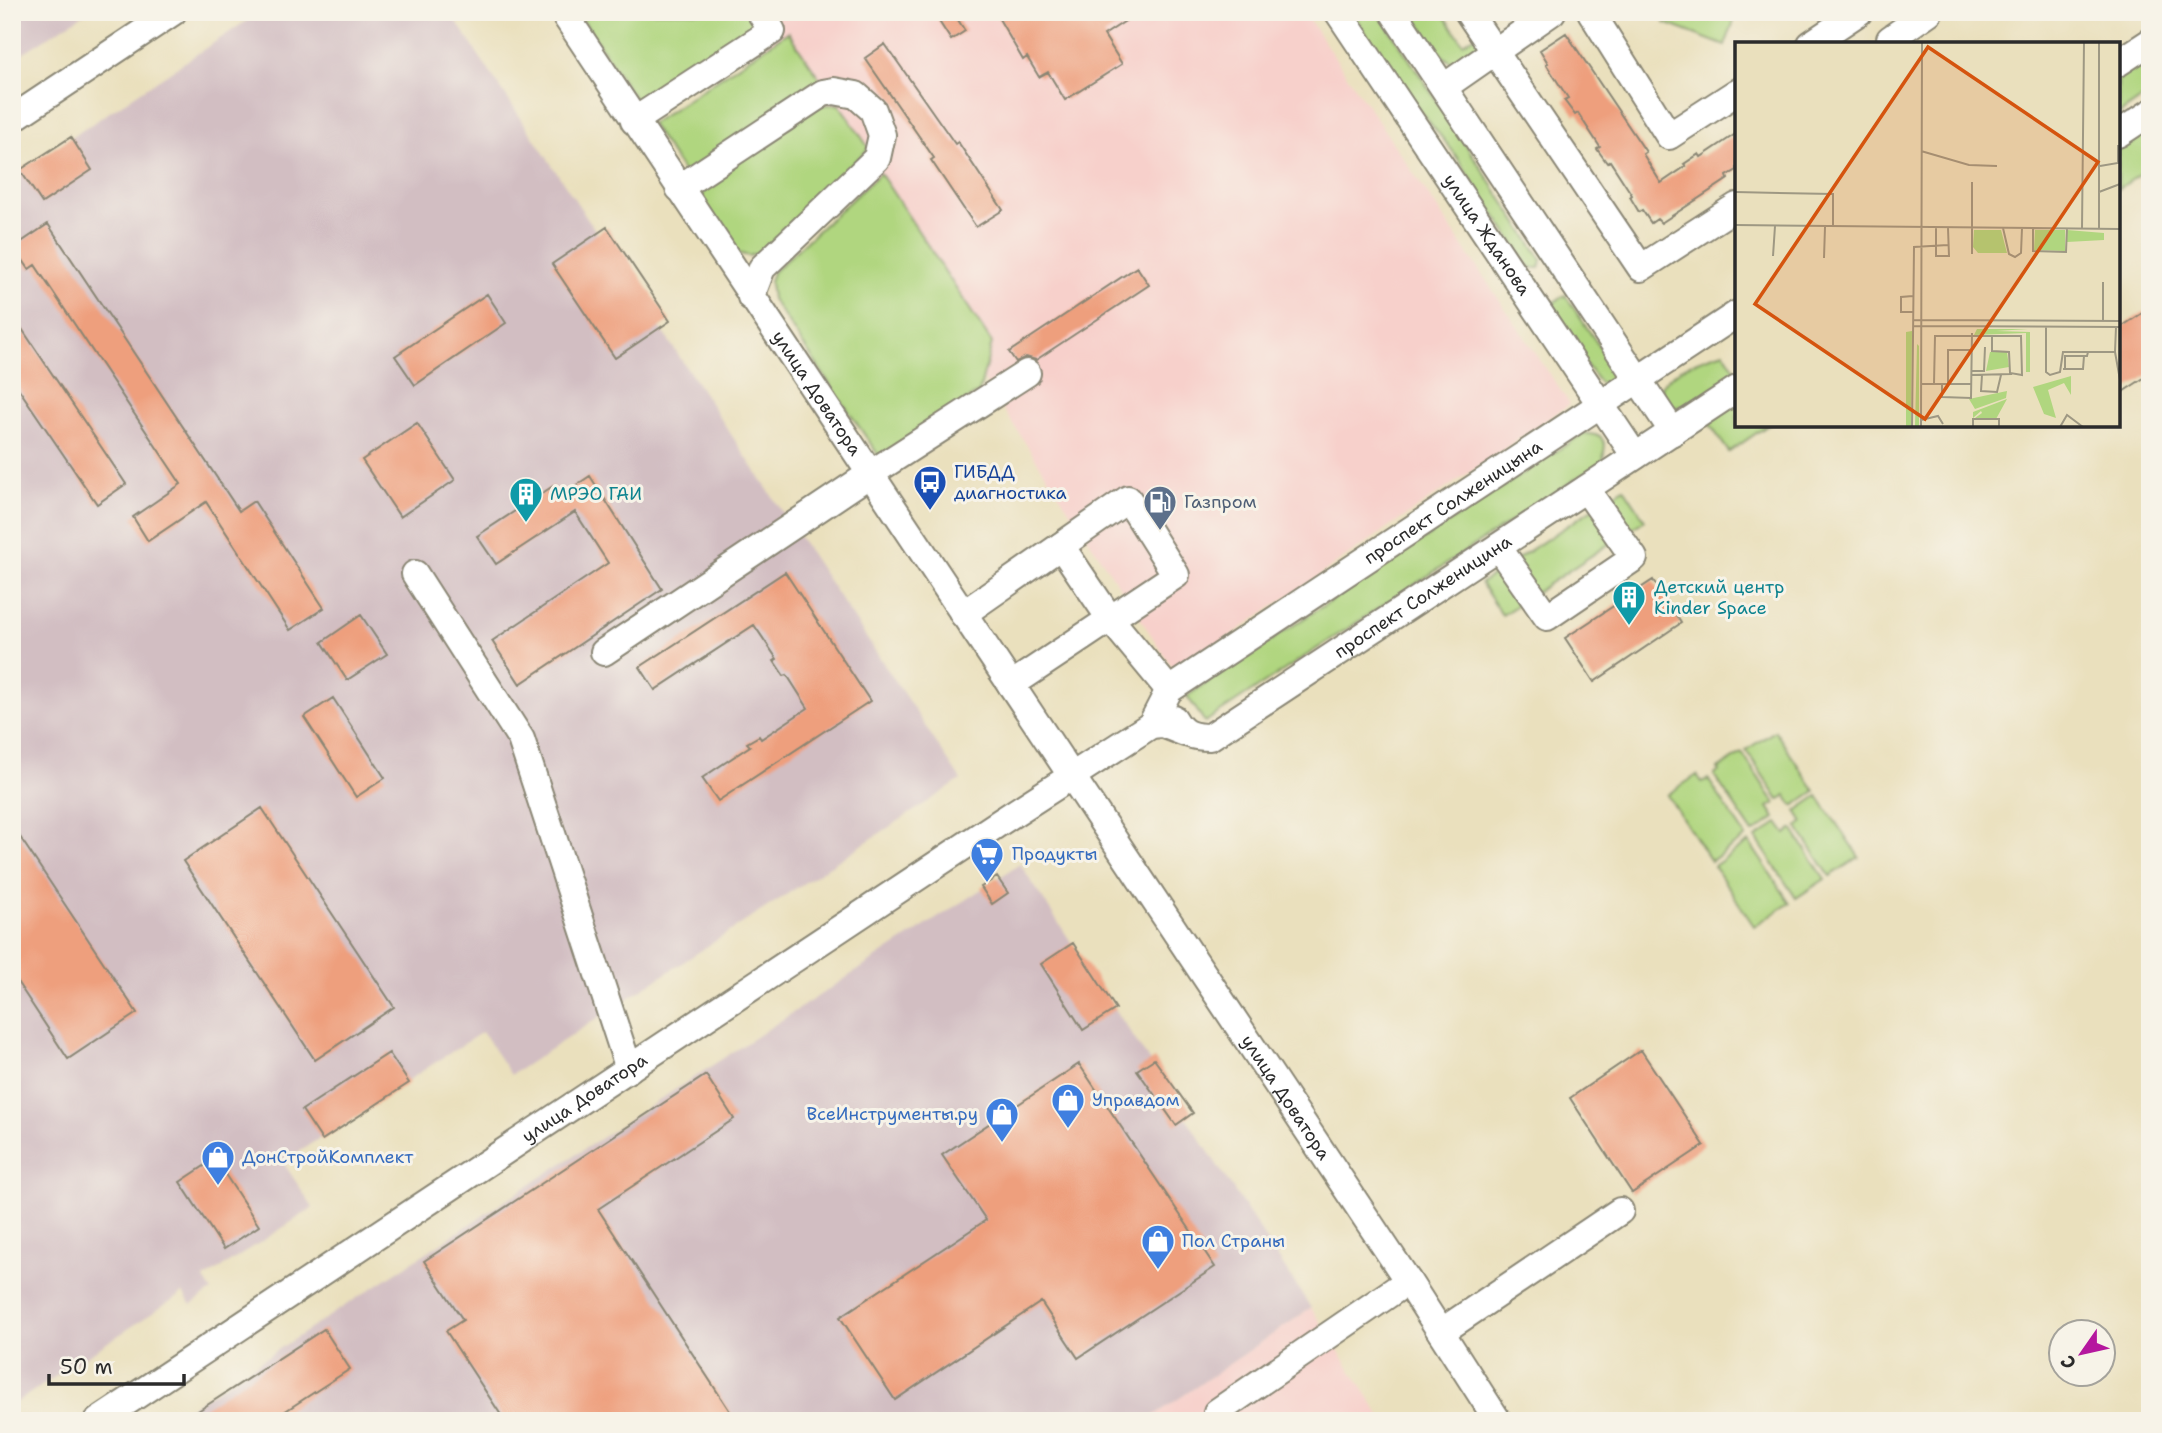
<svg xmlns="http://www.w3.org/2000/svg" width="2162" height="1433" viewBox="0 0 2162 1433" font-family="'Shantell Sans',sans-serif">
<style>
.built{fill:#f7d0cb}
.industrial{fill:#d2bec2}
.green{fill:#b0d67f;stroke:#6e8055;stroke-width:2}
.building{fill:#ee9f7d}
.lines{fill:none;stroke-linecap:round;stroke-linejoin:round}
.minor-casing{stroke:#8a8674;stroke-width:30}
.minor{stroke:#fff;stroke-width:26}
.labels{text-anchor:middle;stroke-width:6;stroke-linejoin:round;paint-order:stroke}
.street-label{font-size:18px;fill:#2b2b2b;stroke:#f7f3e8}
.transit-label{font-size:18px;fill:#164399;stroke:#f7f3e8;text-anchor:start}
.culture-label{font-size:18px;fill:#0d838f;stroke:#f7f3e8;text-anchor:start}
.service-label{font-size:18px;fill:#4e5e75;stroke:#f7f3e8;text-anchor:start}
.shop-label{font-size:18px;fill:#366cbe;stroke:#f7f3e8;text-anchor:start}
.inset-road{fill:none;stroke:#9e9883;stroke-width:2}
.view{fill:#d5540f;fill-opacity:0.15;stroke:#d5540f;stroke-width:3.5}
.inset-edge{fill:none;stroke:#2b2b2b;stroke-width:3.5}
</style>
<rect width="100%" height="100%" fill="#f7f3e8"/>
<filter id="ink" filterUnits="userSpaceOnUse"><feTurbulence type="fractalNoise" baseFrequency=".0143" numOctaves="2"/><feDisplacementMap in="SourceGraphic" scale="14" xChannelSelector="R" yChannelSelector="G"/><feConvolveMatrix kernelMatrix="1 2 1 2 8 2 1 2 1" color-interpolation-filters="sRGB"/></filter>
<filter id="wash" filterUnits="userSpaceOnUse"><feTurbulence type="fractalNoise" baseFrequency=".00686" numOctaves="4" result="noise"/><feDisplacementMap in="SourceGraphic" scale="28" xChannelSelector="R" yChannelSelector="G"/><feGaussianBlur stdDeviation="1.57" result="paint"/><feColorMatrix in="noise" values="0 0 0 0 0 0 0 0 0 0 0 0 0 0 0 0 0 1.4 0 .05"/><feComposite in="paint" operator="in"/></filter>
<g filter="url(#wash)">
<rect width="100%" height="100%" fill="#eae0bd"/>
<path class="built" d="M743,12H1304L1570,404L1176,673Z
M1311,1308L1384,1421H1146Z"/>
<path class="industrial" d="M12,12H87L12,60Z
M260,12H450L961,780L511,1075L482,1032L283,1162L313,1208L204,1279L212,1291L191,1305L183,1293L12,1405V177Z
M1020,864L1311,1308L1146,1421H177L175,1417Z"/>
<path class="green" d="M578,12H748L757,27L638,104Z
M1352,12H1378L1542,260L1540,268H1530L1452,150L1404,91Z
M1412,12H1442L1463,43L1476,35L1483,46L1462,65C1438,63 1425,31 1412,12Z
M1669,12H1737L1725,46L1665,23Z
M788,32L823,83L686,176L651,124Z
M2150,57V93L2118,115V78Z
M839,104L869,148L762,252L749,256L737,253L702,200L706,182L820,105Z
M2150,123V168L2118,189V144Z
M880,173L992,343L979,392L879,456L772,299L770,282L773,272Z
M1565,295L1613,367L1614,374L1607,382L1600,383L1567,340L1553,303Z
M1724,352L1737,373L1687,405L1674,408C1665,402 1662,397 1661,386C1678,366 1700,359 1724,352Z
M1737,398V425H1768L1729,452L1706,419Z
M1584,433L1600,436L1605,444L1603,461L1205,722L1187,696Z
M1624,488L1645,520L1502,615L1481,583Z
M1775,731L1815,791L1793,806L1786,795L1779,800L1746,750Z
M1742,753L1775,803L1768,807L1775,818L1753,833L1714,775L1720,771L1718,769Z
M1697,775L1702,782L1708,779L1746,837L1711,861L1667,795Z
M1818,796L1859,857L1830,876L1797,827L1803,822L1796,811Z
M1778,823L1786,834L1792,829L1825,879L1796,898L1756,838Z
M1749,842L1790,903L1754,926L1714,866Z"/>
<g id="blocks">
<path class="building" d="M933,12H953L965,31L951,40Z
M995,12H1139L1104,35L1122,64L1065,100L1048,72L1039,77L1027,57L1023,60Z
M1566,33L1646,152L1643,154L1661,183L1686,166L1684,164L1699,154L1701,157L1737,133V170L1727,176L1728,179L1661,223L1657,219L1651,223L1642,210L1639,212L1630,197L1632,195L1610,161L1607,163L1597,149L1600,147L1578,113L1575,115L1564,100L1568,98L1546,64L1548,63L1540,50Z
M885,44L955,144L958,142L1003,210L976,227L931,160L934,158L865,58Z
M71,137L92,170L42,203L20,170Z
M48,224L239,511L254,501L324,608L290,630L206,502L148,541L133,517L181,484L35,265L29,269L14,247Z
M607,227L670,321L615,358L552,264Z
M1137,267L1149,285L1036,360L1026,357L1016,362L1009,352Z
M487,294L506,323L415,385L395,356Z
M2150,308V374L2118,395V329Z
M12,314L126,484L97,504L12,379Z
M417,423L455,480L400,517L362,460Z
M590,476L662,589L520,684L492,641L608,563L575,512L496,564L477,536L553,486L560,496Z
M785,572L870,701L718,801L702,778L750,746L747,743L759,736L761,739L808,708L787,675L784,676L774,661L777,659L754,625L655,690L640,667Z
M1653,580L1681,623L1594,682L1565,638Z
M361,615L387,654L347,680L322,642Z
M333,698L385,778L356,797L304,717Z
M262,808L394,1007L315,1060L183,861Z
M12,825L137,1013L68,1059L12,974Z
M997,877L1008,893L992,904L981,887Z
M1073,943L1116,1009L1083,1030L1041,964Z
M1641,1050L1704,1145L1632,1193L1570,1098Z
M389,1053L409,1083L322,1140L302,1110Z
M1154,1059L1193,1113L1176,1125L1137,1070Z
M1079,1064L1215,1267L1078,1358L1041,1302L895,1400L840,1317L986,1220L942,1155Z
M706,1075L734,1119L598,1209L733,1416L725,1421H505L446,1331L463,1320L424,1261Z
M215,1159L259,1226L224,1249L180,1182Z
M324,1329L350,1369L270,1421H204L198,1411Z"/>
</g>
</g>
<g filter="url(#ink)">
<use href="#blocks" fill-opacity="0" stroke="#8a8674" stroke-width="2"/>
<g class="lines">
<defs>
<g id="minor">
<path id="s1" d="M563,12L1408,1281L1498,1421"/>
<path id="s2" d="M1338,12L1635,456"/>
<path d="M1393,12L1673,432"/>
<path d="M1468,12L1641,268L1737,206"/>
<path d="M1591,12L1669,136L1737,92"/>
<path d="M1890,39L1929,12"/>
<path d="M1811,44L1859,12"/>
<path d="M2118,63L2150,42"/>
<path d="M1444,87L1552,12"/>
<path d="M12,119L173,12"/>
<path d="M634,121L772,31L760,12"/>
<path d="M2118,134L2150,113"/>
<path d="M679,188L823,93L834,91L856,95L873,110L882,135L877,158L762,268L751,297"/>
<path d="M1061,546L1111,620L1169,690"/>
<path d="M1498,547L1547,617L1634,558L1586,489"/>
<path d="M415,574L521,739L629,1069"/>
<path d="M963,614L1128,499L1176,575L1011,685"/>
<path d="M604,652L870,474L1027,373"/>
<path id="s3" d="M1174,719C1183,735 1193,737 1210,737L1737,389"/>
<path id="s4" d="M1151,725L1169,690L1737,314"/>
<path d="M1441,1332L1620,1211"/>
<path id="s5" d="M98,1421L1002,821L1151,725L1162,724L1185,733"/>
<path d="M1223,1421L1217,1412L1408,1281"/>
</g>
</defs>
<use href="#minor" class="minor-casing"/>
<use href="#minor" class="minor"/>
</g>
</g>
<defs>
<symbol id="bus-pin" viewBox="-11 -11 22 30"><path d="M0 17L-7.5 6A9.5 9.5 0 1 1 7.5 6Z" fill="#1a4fb4" stroke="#f7f3e8"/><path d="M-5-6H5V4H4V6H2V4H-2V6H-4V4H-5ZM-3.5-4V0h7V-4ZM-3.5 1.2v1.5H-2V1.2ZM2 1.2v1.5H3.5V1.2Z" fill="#fff"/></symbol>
<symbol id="building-pin" viewBox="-11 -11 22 30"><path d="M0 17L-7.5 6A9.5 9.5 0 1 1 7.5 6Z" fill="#0f9aa8" stroke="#f7f3e8"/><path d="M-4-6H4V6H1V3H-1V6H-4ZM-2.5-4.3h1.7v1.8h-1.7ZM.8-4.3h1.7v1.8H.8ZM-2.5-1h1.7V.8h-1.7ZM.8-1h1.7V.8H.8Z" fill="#fff"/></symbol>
<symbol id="fuel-pin" viewBox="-11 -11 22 30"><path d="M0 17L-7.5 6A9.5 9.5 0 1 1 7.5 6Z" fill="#5c6f8a" stroke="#f7f3e8"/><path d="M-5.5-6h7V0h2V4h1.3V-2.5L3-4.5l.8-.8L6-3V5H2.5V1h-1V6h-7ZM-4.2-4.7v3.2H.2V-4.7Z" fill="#fff"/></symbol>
<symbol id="supermarket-pin" viewBox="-11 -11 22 30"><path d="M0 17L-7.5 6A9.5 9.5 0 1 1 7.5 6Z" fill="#3f7fe0" stroke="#f7f3e8"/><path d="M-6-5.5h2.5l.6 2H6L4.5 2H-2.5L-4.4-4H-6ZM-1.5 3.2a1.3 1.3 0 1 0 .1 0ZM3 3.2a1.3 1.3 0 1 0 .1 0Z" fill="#fff"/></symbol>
<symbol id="shop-pin" viewBox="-11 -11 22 30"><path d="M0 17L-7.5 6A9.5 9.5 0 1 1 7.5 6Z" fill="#3f7fe0" stroke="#f7f3e8"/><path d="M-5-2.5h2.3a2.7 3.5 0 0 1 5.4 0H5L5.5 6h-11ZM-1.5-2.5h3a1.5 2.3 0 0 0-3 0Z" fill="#fff"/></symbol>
</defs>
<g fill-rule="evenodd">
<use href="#bus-pin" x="911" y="463" width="38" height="52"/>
<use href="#building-pin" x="507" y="475" width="38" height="52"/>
<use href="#fuel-pin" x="1141" y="483" width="38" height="52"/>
<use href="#building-pin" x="1610" y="578" width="38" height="52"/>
<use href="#supermarket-pin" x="968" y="835" width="38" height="52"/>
<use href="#shop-pin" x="1049" y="1081" width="38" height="52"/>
<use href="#shop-pin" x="983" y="1095" width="38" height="52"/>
<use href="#shop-pin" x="199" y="1138" width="38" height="52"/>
<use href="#shop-pin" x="1139" y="1222" width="38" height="52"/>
</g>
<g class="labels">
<g class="street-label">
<text dy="6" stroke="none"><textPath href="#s2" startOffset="268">улица Жданова</textPath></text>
<text dy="6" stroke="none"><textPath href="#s1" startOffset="458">улица Доватора</textPath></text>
<text dy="6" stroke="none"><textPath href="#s4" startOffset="380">проспект Солженицына</textPath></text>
<text dy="6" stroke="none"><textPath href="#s3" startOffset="298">проспект Солженицина</textPath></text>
<text dy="6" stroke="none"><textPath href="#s1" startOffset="1304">улица Доватора</textPath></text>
<text dy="6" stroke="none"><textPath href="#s5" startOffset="584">улица Доватора</textPath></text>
</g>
<g class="transit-label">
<text x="954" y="478">ГИБДД<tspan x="954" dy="21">диагностика</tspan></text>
</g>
<g class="culture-label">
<text x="550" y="500">МРЭО ГАИ</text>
<text x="1654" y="593">Детский центр<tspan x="1654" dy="21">Kinder Space</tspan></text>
</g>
<g class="service-label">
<text x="1184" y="508">Газпром</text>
</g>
<g class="shop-label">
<text x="1012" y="860">Продукты</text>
<text x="1092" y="1106">Управдом</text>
<text x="978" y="1120" text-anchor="end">ВсеИнструменты.ру</text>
<text x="242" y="1163">ДонСтройКомплект</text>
<text x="1182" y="1247">Пол Страны</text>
</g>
</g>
<g transform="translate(1735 42)">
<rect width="385" height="385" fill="#eae0bd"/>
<path d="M239,188H266L272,211H243L238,205ZM300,188H330V209L299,208ZM332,188L369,191V198L332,200ZM242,287H293L261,289L295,290V330H291V291L239,293ZM177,289L176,385H171V290ZM182,302L184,304V385H180ZM255,310H272L274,325L251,329ZM336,334V353L329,341L313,348L321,376L309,372L298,345ZM272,349L271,356L240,367L234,357ZM272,357L261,377L240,376L247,371L246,369L238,376V370Z" fill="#b0d67f"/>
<path class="inset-road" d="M186,109L234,123L262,124M365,124L383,121V103M0,150L98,152V185M364,150L385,142M0,183L385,187M201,185V214H214L213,186M268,186L274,212L280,215L286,211L287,186M298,186V209L331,210L332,186M347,186L349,0M364,187V0M237,212V140M38,214L40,184M89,216L90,185M368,240V279M178,270H166V255L178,254M178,278L385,279M178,284L385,285M311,285V330L315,333L325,330L328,310H380L381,285M380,310L385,338M328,327H348L349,314M330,327V314H352L353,310M236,329H249L250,305M236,333L277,332M247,333L246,349L262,350L266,333M186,342H213V308H237M199,342L200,294H286L287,333L275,331L274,310L257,309V294M207,342V355L236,356L237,291M213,342H236M186,378L203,374L208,382M177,385L179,205L213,203M186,385L187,0M238,385V377H264V385M325,385L332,373L348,385"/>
<path class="view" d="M193,5L363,120L190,377L20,262Z"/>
<rect width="385" height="385" class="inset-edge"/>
</g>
<rect width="2162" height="1433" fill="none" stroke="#f7f3e8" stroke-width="42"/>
<g transform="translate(2082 1353) rotate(236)"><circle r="33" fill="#f7f3e8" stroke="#a5a39c" stroke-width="2"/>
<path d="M0-5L12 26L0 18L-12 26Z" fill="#b5179e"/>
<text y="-10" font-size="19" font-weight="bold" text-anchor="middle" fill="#2b2b2b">С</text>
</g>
<path d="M49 1374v10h135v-10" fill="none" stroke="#2b2b2b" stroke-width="3.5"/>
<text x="60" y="1374" font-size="21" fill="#2b2b2b" stroke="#f7f3e8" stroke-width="5" paint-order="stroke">50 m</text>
</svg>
